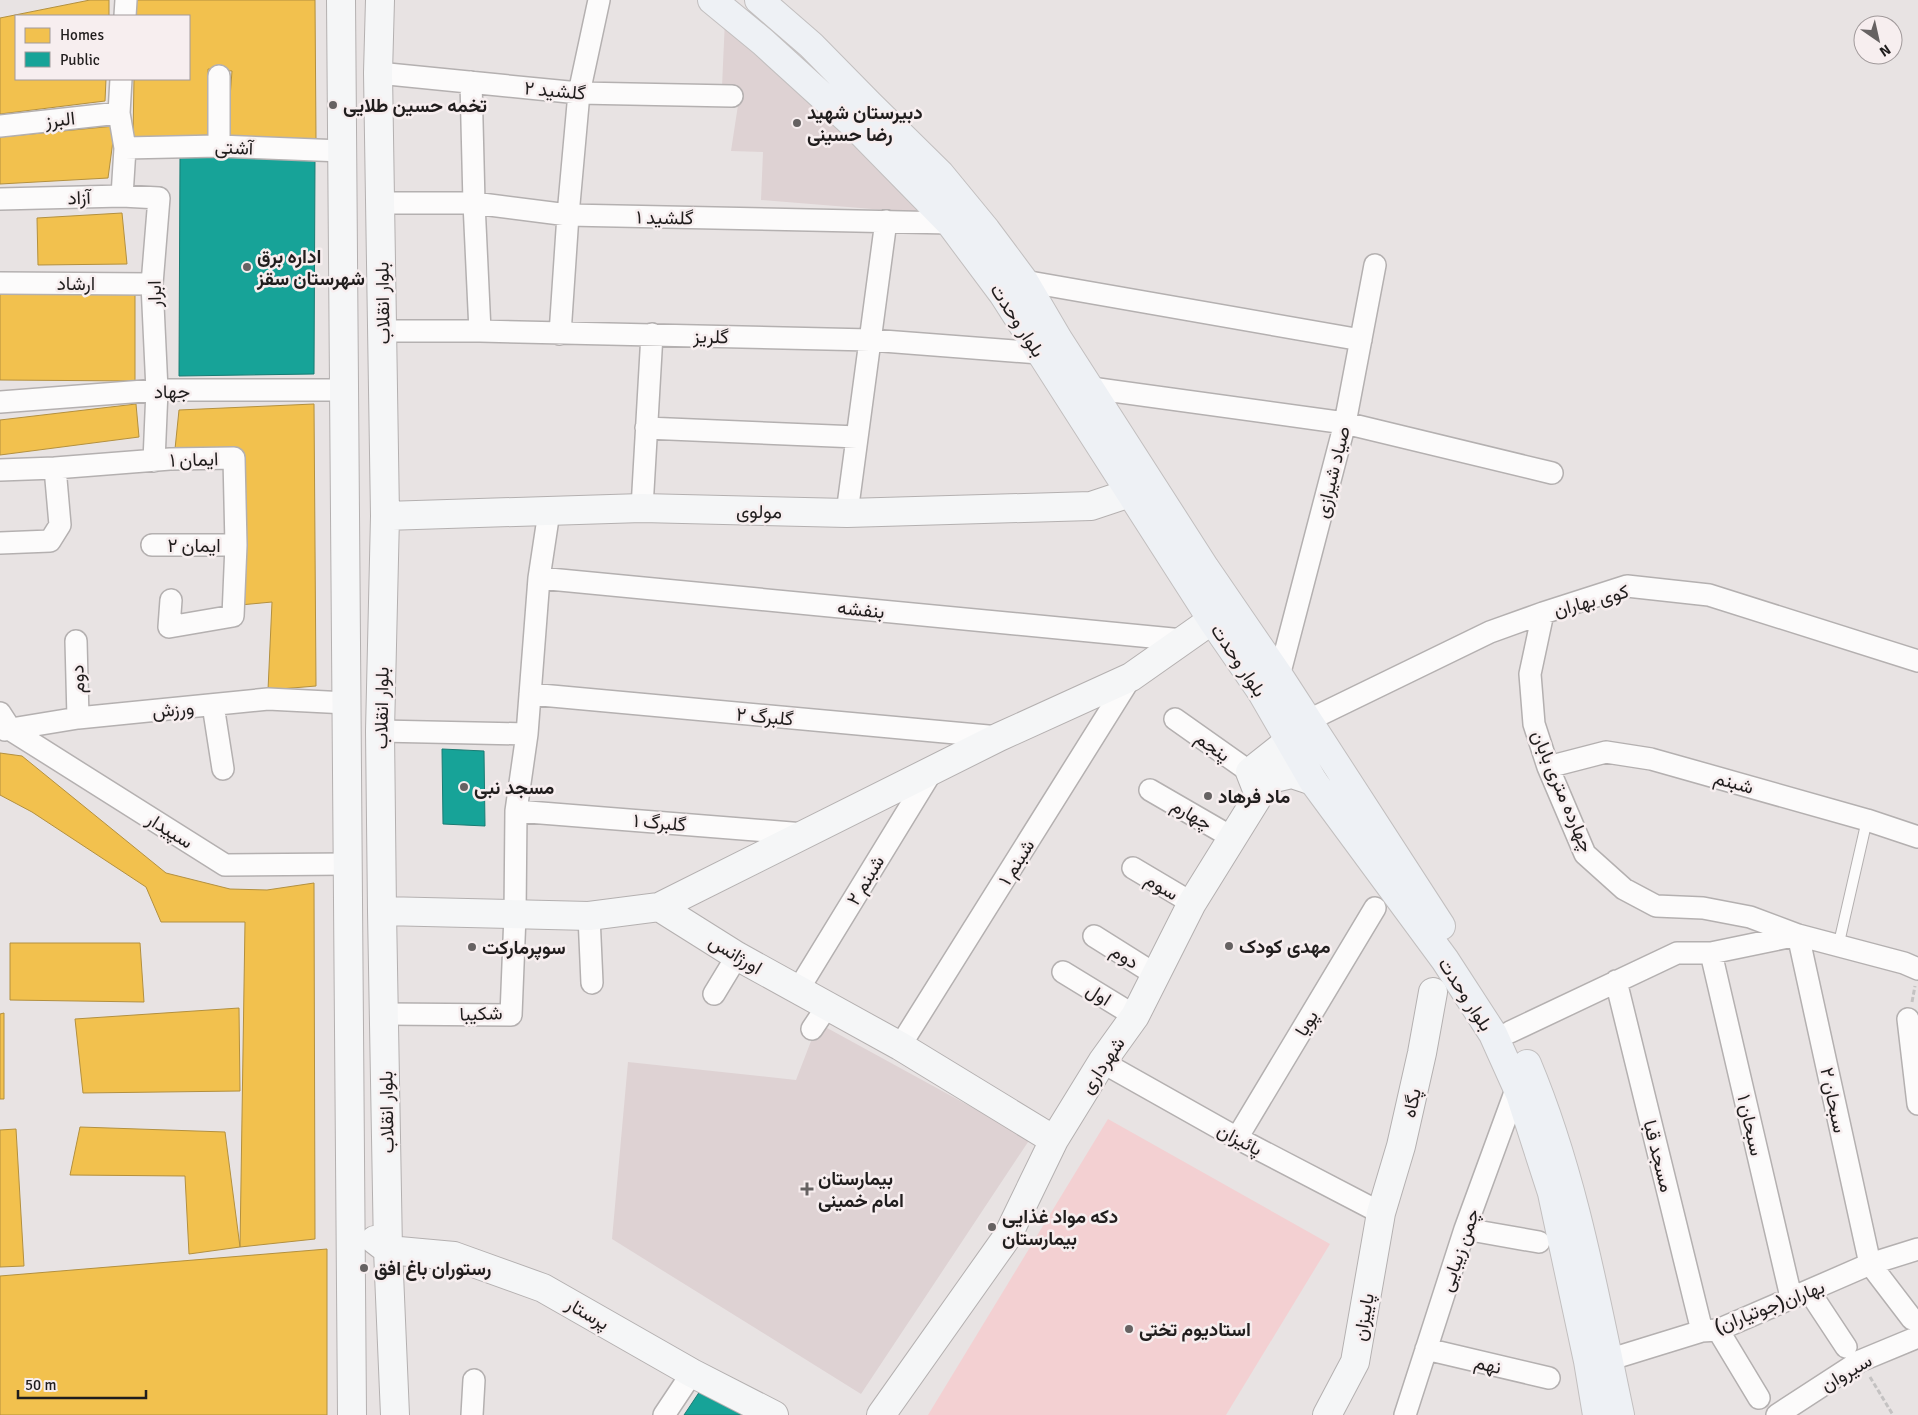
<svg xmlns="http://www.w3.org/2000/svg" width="1918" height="1415" viewBox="0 0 1918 1415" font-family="Signika,Vazirmatn,sans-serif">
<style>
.built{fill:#ded2d3}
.green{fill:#f3d0d2}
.homes{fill:#f2c14e;stroke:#b3903f}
.public{fill:#17a398;stroke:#1a7b73}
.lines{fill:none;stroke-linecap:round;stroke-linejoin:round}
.lane-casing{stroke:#b4b0b0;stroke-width:12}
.street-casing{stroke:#b4b0b0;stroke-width:24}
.secondary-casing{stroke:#b4b0b0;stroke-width:30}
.primary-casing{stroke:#c2bfbf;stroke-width:30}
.path{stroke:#c4c2c2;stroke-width:3;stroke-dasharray:5 2.5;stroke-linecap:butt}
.lane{stroke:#fcfbfb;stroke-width:10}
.street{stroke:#fcfbfb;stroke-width:21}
.secondary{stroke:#f5f6f7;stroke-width:28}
.primary{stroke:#eef1f5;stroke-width:28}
.poi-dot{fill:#666262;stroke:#f7eeef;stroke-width:2}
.labels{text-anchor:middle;stroke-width:5;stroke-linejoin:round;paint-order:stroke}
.street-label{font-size:19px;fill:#201d1d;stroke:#f7eeef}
.poi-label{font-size:19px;font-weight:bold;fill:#201d1d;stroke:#f7eeef;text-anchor:start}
</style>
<rect width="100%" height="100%" fill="#e8e3e3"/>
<path class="built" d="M725,19L946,215L761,200L763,152L731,151L740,92L722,87Z
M818,1023L1030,1139L861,1394L612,1239L628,1062L796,1080Z"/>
<path class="green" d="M1108,1119L1330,1244L1226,1415H928Z"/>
<path class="homes" d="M90,0H109V16H16V79H106L105,101L0,114V18Z
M135,0H315L316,140L227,137L232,71L208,69L210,135L133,138L134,79H189V16H135Z
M115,126L108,178L0,184V137Z
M122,213L127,264L38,265L37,218Z
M0,292L135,293V381L0,380Z
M136,404L139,437L0,455V420Z
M314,404L316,686L268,690L272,602L240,605V454L175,449L179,410Z
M0,753L22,756L166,873L230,889L267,890L314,883L315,1239L240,1247L245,922H161L146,887L32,812L0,795Z
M10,943H140L144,1002L10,1000Z
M239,1008L240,1091L83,1093L75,1019Z
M4,1013V1099H0V1014Z
M80,1127L225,1132L240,1247L189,1254L185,1176L70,1175Z
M16,1129L24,1266L0,1267V1130Z
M327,1249V1415H0V1276Z"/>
<path class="public" d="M180,155L315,160L314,374L179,376Z
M442,749L484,751L485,826L443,824Z
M702,1388L753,1415H684Z"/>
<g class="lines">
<defs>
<path id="lane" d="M1838,947L1867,820"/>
<path id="street" d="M125,16L126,0
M378,73L579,93L732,96
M219,76V146
M121,79L119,113L125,148L122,196
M471,82L474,203L480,331
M0,126L119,113
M125,148L219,146L342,151
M0,199L122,196L159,198L152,284L157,390L154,461
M381,203H474L568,215L950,223
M1024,281L1361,340
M0,283L152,284
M382,331H480L870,340L1039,353
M560,334L568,215L579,93L599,0
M1091,388L1345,423L1552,473
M0,402L157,390H344
M646,428L857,437
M0,470L55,468L170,459L234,458L236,545L233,616L169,627L171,600
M642,508L652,334
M847,513L886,221
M0,543L50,541L60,525L55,468
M152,545H236
M539,578L1183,640
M1543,613L1530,674L1534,724L1548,767L1585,854L1624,889L1656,906L1703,908L1750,917L1798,935L1904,963L1918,969
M76,641L78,718
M1279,676L1345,423L1375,265
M530,694L999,737
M213,705L223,769
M0,713L11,730L225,865L348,864
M1175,719L1250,772
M1307,721L1490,632L1543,613L1627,586L1709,595L1918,661
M5,730L78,718L268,699L347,703
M380,731L527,734
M1548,767L1606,752L1651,759L1867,820L1918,837
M1150,790L1233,838
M516,811L804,834
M1133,868L1192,903
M589,916L592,983
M1798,935L1870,1264L1912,1319
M1094,936L1156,975
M1711,953L1791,1297
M1063,972L1135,1016
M1616,981L1702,1331
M798,990L932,771
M714,994L737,956
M384,1014L511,1015L515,915L516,811L527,734L539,578L549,512
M1908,1019L1918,1104
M812,1029L828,1005
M1510,1032L1677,953H1711L1798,935
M900,1046L1131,677
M1102,1062L1237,1138L1381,1213
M1237,1138L1375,908
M1465,1229L1539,1242
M1809,1291L1846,1347
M1718,1330L1759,1398
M1426,1349L1549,1378
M1593,1361L1608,1360L1702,1331L1718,1330L1870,1264L1918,1249
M472,1415L474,1380
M664,1415L692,1373
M1405,1415L1465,1229L1517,1087
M1777,1415L1860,1361L1918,1337"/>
<path id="secondary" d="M341,0L352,1415
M380,0L378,73L385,516L380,731L382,911L388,1250L395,1415
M385,516L642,508L847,513L1091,506L1130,493
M1259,795L1271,779L1292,774L1313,781
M659,907L999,737L1131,677L1212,620
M382,911L589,916L659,907L737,956L900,1046L1054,1140
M375,1240L388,1250L454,1256L543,1288L692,1373L774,1415
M881,1415L1007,1237L1054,1140L1102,1062L1135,1016L1192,903L1259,795L1250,772L1289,741L1305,724
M1327,1415L1355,1362L1381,1213L1401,1146L1422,1053L1433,992"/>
<path id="primary" d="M712,0L763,42L853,124L950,223L1003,294L1212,620L1261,691L1313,781L1445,960L1493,1034L1520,1094L1552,1193L1588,1361L1597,1415
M759,0L811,45L869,104L940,174L986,230L1024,281L1058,339L1205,568L1279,676L1441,926
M1527,1064C1574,1176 1595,1297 1620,1415"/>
</defs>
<use href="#lane" class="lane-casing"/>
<use href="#street" class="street-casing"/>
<use href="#secondary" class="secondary-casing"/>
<use href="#primary" class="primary-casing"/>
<path class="path" d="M1912,1002L1915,986
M1870,1377L1893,1415"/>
<use href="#lane" class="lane"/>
<use href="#street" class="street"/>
<use href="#secondary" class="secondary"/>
<use href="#primary" class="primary"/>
</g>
<g class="poi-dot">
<circle cx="333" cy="105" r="5"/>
<circle cx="797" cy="123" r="5"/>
<circle cx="247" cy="267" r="5"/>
<circle cx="464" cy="787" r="5"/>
<circle cx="1208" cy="796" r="5"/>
<circle cx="1229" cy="946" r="5"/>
<circle cx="472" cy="947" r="5"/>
<path d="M804.5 1181.5h5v5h5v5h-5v5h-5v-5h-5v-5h5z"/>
<circle cx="992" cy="1227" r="5"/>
<circle cx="364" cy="1268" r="5"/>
<circle cx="1129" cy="1329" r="5"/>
</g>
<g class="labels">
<g class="street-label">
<text transform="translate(555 90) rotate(5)" y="7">گلشید ۲</text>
<text transform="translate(60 119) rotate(-6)" y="7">البرز</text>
<text transform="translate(234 147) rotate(2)" y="7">آشتی</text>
<text transform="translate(79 197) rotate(-2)" y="7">آزاد</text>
<text transform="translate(665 217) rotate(1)" y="7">گلشید ۱</text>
<text x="76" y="290">ارشاد</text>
<text transform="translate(154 294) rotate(-91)" y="7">ابرار</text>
<text transform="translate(382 303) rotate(-91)" y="7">بلوار انقلاب</text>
<text transform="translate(1018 320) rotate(57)" y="7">بلوار وحدت</text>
<text transform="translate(711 336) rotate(1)" y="7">گلریز</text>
<text transform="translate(172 391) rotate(-1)" y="7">جهاد</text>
<text transform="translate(194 459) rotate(-2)" y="7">ایمان ۱</text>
<text transform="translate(1332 472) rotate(-76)" y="7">صیاد شیرازی</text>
<text transform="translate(759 511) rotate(1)" y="7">مولوی</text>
<text x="194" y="552">ایمان ۲</text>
<text transform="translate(1591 600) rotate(-15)" y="7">کوی بهاران</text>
<text transform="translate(861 609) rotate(6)" y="7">بنفشه</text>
<text transform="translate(1239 660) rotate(56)" y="7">بلوار وحدت</text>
<text transform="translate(77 679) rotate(-92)" y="7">دوم</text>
<text transform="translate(381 708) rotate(-89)" y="7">بلوار انقلاب</text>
<text transform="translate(173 709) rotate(-5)" y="7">ورزش</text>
<text transform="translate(765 716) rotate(5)" y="7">گلبرگ ۲</text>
<text transform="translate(1213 746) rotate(35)" y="7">پنجم</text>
<text transform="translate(1734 782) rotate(16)" y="7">شبنم</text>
<text transform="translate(1563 791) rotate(67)" y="7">چهارده متری بابان</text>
<text transform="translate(1192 814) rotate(30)" y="7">چهارم</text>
<text transform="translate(660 822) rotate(5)" y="7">گلبرگ ۱</text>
<text transform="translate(170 830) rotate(32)" y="7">سپیدار</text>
<text transform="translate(1016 862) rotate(-58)" y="7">شبنم ۱</text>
<text transform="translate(865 880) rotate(-59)" y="7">شبنم ۲</text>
<text transform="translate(1162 886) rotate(31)" y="7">سوم</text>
<text transform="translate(736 954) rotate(31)" y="7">اورژانس</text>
<text transform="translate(1125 956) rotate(32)" y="7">دوم</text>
<text transform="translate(1099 994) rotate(32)" y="7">اول</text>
<text transform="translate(1466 994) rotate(57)" y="7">بلوار وحدت</text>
<text transform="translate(481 1013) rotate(-2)" y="7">شکیبا</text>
<text transform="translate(1306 1023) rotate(-59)" y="7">پویا</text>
<text transform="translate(1102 1065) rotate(-56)" y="7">شهرداری</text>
<text transform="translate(1834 1100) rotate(78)" y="7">سبحان ۲</text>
<text transform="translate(1411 1103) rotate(-78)" y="7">پگاه</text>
<text transform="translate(386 1112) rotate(-91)" y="7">بلوار انقلاب</text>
<text transform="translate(1751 1125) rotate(77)" y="7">سبحان ۱</text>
<text transform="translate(1240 1139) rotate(28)" y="7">پائیزان</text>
<text transform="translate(1659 1156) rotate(76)" y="7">مسجد قبا</text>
<text transform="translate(1459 1250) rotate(-71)" y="7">چمن زیبایی</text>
<text transform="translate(1769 1306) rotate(-21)" y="7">بهاران(جوتیاران)</text>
<text transform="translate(588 1313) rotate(30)" y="7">پرستار</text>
<text transform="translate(1363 1317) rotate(-80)" y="7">پاییزان</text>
<text transform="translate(1488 1364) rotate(13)" y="7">نهم</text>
<text transform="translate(1846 1372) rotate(-30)" y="7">سیروان</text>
</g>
<g class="poi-label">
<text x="343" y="112">تخمه حسین طلایی</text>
<text x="807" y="119">دبیرستان شهید<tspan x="807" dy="22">رضا حسینی</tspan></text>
<text x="257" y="263">اداره برق<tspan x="257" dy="22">شهرستان سقز</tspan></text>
<text x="474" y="794">مسجد نبی</text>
<text x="1218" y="803">ماد فرهاد</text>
<text x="1239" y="953">مهدی کودک</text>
<text x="482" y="954">سوپرمارکت</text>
<text x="818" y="1185">بیمارستان<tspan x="818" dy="22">امام خمینی</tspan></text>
<text x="1002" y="1223">دکه مواد غذایی<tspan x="1002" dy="22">بیمارستان</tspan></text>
<text x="374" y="1275">رستوران باغ افق</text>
<text x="1139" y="1336">استادیوم تختی</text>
</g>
</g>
<rect x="15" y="15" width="175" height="65" fill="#f7eeef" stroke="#a19a9b"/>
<rect x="25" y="28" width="25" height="15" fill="#f2c14e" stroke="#a19a9b"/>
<text x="60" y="40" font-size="15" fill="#201d1d">Homes</text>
<rect x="25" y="52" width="25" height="15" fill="#17a398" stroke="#a19a9b"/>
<text x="60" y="65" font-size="15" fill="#201d1d">Public</text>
<g transform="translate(1878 40) rotate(146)"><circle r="24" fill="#f7eeef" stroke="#a19a9b"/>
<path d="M0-4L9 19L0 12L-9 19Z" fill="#666262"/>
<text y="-8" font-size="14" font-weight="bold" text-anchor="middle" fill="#201d1d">N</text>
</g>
<path d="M18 1390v8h128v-8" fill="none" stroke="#201d1d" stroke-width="2.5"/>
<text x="25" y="1390" font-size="15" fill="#201d1d" stroke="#f7eeef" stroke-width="4" paint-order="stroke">50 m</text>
</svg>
